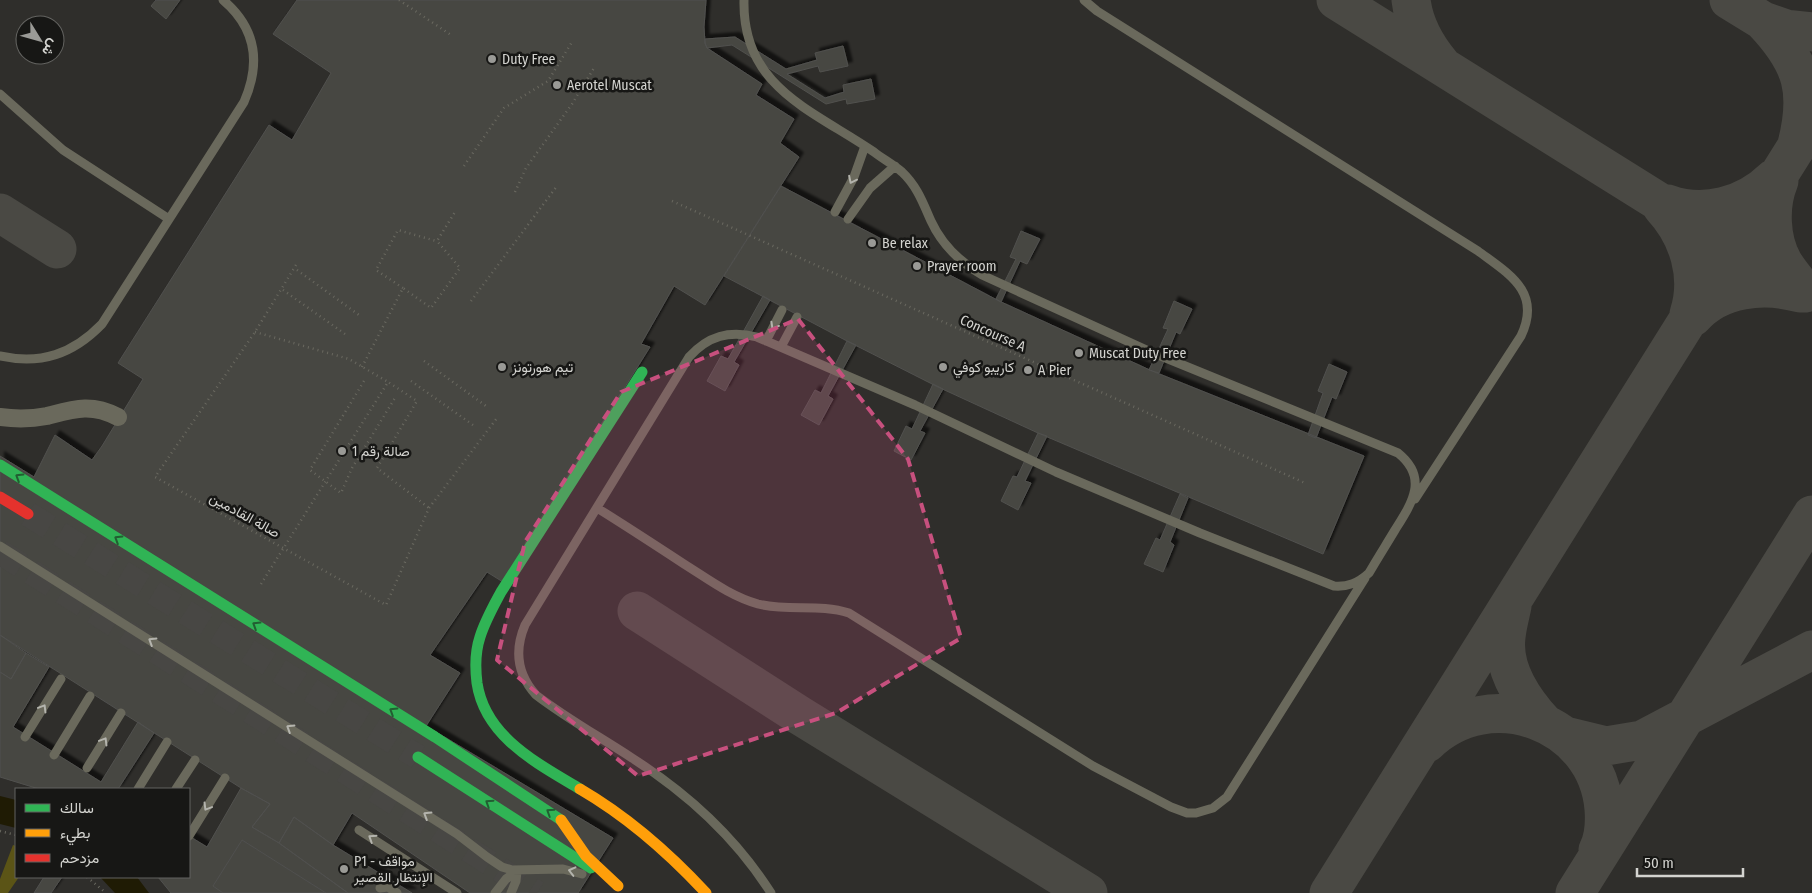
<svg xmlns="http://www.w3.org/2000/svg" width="1812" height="893" viewBox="0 0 1812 893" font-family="'Fira Sans Condensed',Vazirmatn,sans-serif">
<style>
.green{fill:#5b5416}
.water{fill:#1f1b04}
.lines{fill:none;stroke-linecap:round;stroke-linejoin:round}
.taxiway{stroke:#4a4944;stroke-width:39}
.building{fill:#464643;stroke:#51514e;filter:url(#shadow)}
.secondary-tunnel{stroke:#484744;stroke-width:25;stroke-dasharray:25 12;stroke-linecap:butt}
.path{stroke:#6a6960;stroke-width:2.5;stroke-dasharray:1 4;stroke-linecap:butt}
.lane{stroke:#6a695c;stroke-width:9}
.street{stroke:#6a695c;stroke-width:18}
.fast{stroke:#30b455;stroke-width:11}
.slow{stroke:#ff9f0a;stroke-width:11}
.jam{stroke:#e5322d;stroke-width:11}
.oneway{stroke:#b4b4ad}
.oneway2{stroke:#225e32}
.marked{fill:#c7507e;fill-opacity:0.2;stroke:#c7507e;stroke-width:4;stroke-dasharray:10 6;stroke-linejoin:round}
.poi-dot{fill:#9a9a96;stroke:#171715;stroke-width:2}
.labels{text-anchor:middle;stroke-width:5;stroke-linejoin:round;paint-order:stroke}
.poi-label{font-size:14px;fill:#d4d4d0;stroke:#171715;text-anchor:start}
.street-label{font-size:14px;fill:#d4d4d0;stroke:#171715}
</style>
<defs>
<filter id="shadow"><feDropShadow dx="4.5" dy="-4.5" stdDeviation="1" flood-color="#0009"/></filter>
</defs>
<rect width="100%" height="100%" fill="#2f2e2b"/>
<path class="green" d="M13,845L16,846V877H19L8,893H0V879Z"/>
<path class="water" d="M0,796L16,800V828L0,824Z
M100,877H137L149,893H115Z"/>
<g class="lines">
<path class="taxiway" d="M1336,0L1805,293
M1411,0C1414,25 1425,45 1441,64
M1729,0L1786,35
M1796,148C1811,92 1803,63 1763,21L1786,29L1812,32
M1779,181C1769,205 1770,239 1783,262C1788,271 1796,280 1802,288
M1668,204C1704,217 1745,206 1773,179
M1662,207C1689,236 1701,277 1689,314
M0,213L57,249
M1693,317C1719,287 1764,283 1800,293
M1512,606C1510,616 1507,626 1506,637C1502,670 1523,700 1544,723
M637,611L799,715L1088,893
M1565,736L1606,746L1642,740L1812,650
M1427,743C1490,682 1597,722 1604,809C1605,823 1604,838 1598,850
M1329,893L1812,122
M1575,893L1812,515"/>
</g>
<path class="building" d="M156,0H180L166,19L151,6Z
M297,0H706L704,27L705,43L707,48L762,84L756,95L794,119L780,143L799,157L705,305L674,286L641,344L650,347L503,582L487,572L430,655L460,673L426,726L613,838L578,893H470L352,813L333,845L294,817L279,843L252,827L270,804L241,788L0,635V456L34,477L55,435L92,460L102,446L143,379L118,363L269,125L292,140L331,73L273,34Z
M735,37L786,69L817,60L815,53L843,46L848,66L820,72L818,66L787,74L825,98L844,92L843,85L871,79L875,99L847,104L846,99L826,104L732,45L707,48L705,43V39Z
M781,186L999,301L1152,371L1364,456L1323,554L1038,433L938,387L847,341L724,276Z
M1021,231L1040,239L1027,264L1020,261L1001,302L996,299L1016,259L1010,257Z
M763,296L770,300L734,362L739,365L725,391L707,381L721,356L728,359Z
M1174,301L1192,309L1180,334L1176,332L1159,373L1149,370L1168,329L1163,328Z
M847,341L856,345L828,396L833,399L819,425L801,415L815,390L821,393Z
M1329,364L1347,372L1336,399L1332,397L1316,438L1308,435L1323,393L1318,391Z
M933,384L943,389L920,431L925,433L911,460L894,451L906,426L912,429Z
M1038,433L1047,436L1025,481L1031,483L1018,510L1001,501L1013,476L1017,477Z
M1180,494L1188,498L1170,542L1174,545L1163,572L1144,564L1156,538L1160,540Z
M0,635L26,653L11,679L0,672Z
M26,653L49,667L13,727L101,782L138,722L154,733L118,789H39L0,777V672L11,679Z
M241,788L270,804L252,827L279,843L348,893H171L158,877H189V836L207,847Z
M294,817L333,845L412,893H348L279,843Z
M242,840L326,893H223L213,886Z
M44,877H62L51,893H34Z"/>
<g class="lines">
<path class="secondary-tunnel" d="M28,514L418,757
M0,552L537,893"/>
<path class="path" d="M399,0L451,35
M464,166L504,108L548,81L572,42
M515,192L526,168L572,104L594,68
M672,201L1305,483
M296,265L255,332L155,477L386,605L429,508L497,418
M297,270L359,315
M403,288L376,270L398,230L436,241
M283,290L345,334
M471,301L557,186
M255,332L349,359L388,382
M424,361L486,406
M362,367L403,288L431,308L460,268L437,241L455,212
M364,381L310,470L341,493L352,468L395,398
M411,381L473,425
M261,584L388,382L417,401L377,468L429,508
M0,831L16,835
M87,877L106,893"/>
<path class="lane" d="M744,0C742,88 813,110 874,152C883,159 894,165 902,172C917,186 923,203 931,221C942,245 960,262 982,275L1151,352L1398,453C1429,478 1412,503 1395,530C1386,545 1377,559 1369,573C1358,583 1348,587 1334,586L1200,533L1056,472L915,405L757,337C729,330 708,336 689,357L525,625C514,651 517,674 536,695C566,718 600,737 632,758C687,793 736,838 771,893
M1084,0L1097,11L1478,251C1509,274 1542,292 1521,336L1415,499
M0,94L63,150L169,219
M835,212L854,177L865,146
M848,219L870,188L895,166
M766,341L782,310
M781,347L797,317
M0,356C41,365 73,354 102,324L244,102C261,63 256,28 223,0
M597,508C626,526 655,545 684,564C708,579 730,596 758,604C789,612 819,603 849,613L1093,766L1171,807L1187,813H1196L1213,808L1227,797L1365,578
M0,546L457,834L487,857L502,867L512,870L563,869L582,874
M25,737L61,679
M54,755L90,696
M87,768L121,713
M138,789L167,742
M176,789L195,760
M359,830L457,893
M189,836L225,778
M380,888L388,887L397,893
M495,893L506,879L517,871
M511,893L516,881L517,871"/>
<path class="street" d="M0,417C15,419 31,419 47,416C74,409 91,403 118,417"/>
<path class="fast" d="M0,465L435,737L561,820
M418,757L591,868
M580,789C537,763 485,737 477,683C475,667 475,652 480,637C485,621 493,607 501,592L642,372"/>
<path class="slow" d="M580,789C628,817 668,852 706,893
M561,820L586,856L618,886"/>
<path class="jam" d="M0,497L28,514"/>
</g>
<defs><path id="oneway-chevron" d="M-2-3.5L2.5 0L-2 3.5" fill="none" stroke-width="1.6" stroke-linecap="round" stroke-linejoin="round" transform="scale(1.25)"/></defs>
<g class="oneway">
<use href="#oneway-chevron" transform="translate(852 180) rotate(116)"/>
<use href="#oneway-chevron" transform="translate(774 326) rotate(119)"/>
<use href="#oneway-chevron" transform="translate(152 641) rotate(-148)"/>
<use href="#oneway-chevron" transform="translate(43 708) rotate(-59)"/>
<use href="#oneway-chevron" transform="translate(290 728) rotate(-148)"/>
<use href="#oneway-chevron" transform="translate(104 741) rotate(-59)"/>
<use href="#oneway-chevron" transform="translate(207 807) rotate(121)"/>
<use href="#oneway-chevron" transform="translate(427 815) rotate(-148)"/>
<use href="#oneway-chevron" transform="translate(372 838) rotate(-147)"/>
<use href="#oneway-chevron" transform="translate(572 871) rotate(-166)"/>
</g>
<g class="oneway2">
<use href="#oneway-chevron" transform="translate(19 477) rotate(-148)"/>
<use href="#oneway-chevron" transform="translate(118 539) rotate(-148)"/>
<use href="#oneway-chevron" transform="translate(256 625) rotate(-148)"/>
<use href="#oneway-chevron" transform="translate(393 711) rotate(-148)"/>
<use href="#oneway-chevron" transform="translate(489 803) rotate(-147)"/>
<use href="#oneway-chevron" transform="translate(550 812) rotate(-147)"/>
</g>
<path class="marked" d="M798,319L908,459L961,638L836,713L638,776L497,660L525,542L621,392Z"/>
<g class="poi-dot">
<circle cx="492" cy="59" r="5"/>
<circle cx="557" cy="85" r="5"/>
<circle cx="872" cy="243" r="5"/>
<circle cx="917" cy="266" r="5"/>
<circle cx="1079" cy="353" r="5"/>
<circle cx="502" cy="367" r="5"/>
<circle cx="943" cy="367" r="5"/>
<circle cx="1028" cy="370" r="5"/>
<circle cx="342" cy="451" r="5"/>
<circle cx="344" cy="869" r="5"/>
</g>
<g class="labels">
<g class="poi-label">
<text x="502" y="64">Duty Free</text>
<text x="567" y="90">Aerotel Muscat</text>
<text x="882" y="248">Be relax</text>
<text x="927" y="271">Prayer room</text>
<text x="1089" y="358">Muscat Duty Free</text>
<text x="512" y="372">تيم هورتونز</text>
<text x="953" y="372">كاريبو كوفي</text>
<text x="1038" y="375">A Pier</text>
<text x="352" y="456">صالة رقم 1</text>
<text x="354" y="866">P1 - مواقف<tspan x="354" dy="16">الإنتظار القصير</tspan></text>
</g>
<g class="street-label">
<text transform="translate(993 333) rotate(24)" y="5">Concourse A</text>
<text transform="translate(245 515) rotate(29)" y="5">صالة القادمين</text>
</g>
</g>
<rect x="15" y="788" width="175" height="90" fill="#171715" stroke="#636360"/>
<rect x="25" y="804" width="25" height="8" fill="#30b455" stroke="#636360"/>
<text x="60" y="813" font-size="15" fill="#d4d4d0">سالك</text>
<rect x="25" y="829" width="25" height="8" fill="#ff9f0a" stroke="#636360"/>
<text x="60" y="838" font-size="15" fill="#d4d4d0">بطيء</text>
<rect x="25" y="854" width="25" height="8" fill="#e5322d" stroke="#636360"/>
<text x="60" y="863" font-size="15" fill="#d4d4d0">مزدحم</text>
<g transform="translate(40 40) rotate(127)"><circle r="24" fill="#171715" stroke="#636360"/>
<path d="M0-4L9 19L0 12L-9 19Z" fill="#9a9a96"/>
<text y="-8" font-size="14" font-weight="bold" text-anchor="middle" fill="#d4d4d0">ش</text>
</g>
<path d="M1637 868v8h106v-8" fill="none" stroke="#d4d4d0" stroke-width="2.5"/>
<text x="1644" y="868" font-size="15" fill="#d4d4d0" stroke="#171715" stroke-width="4" paint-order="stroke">50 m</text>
</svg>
